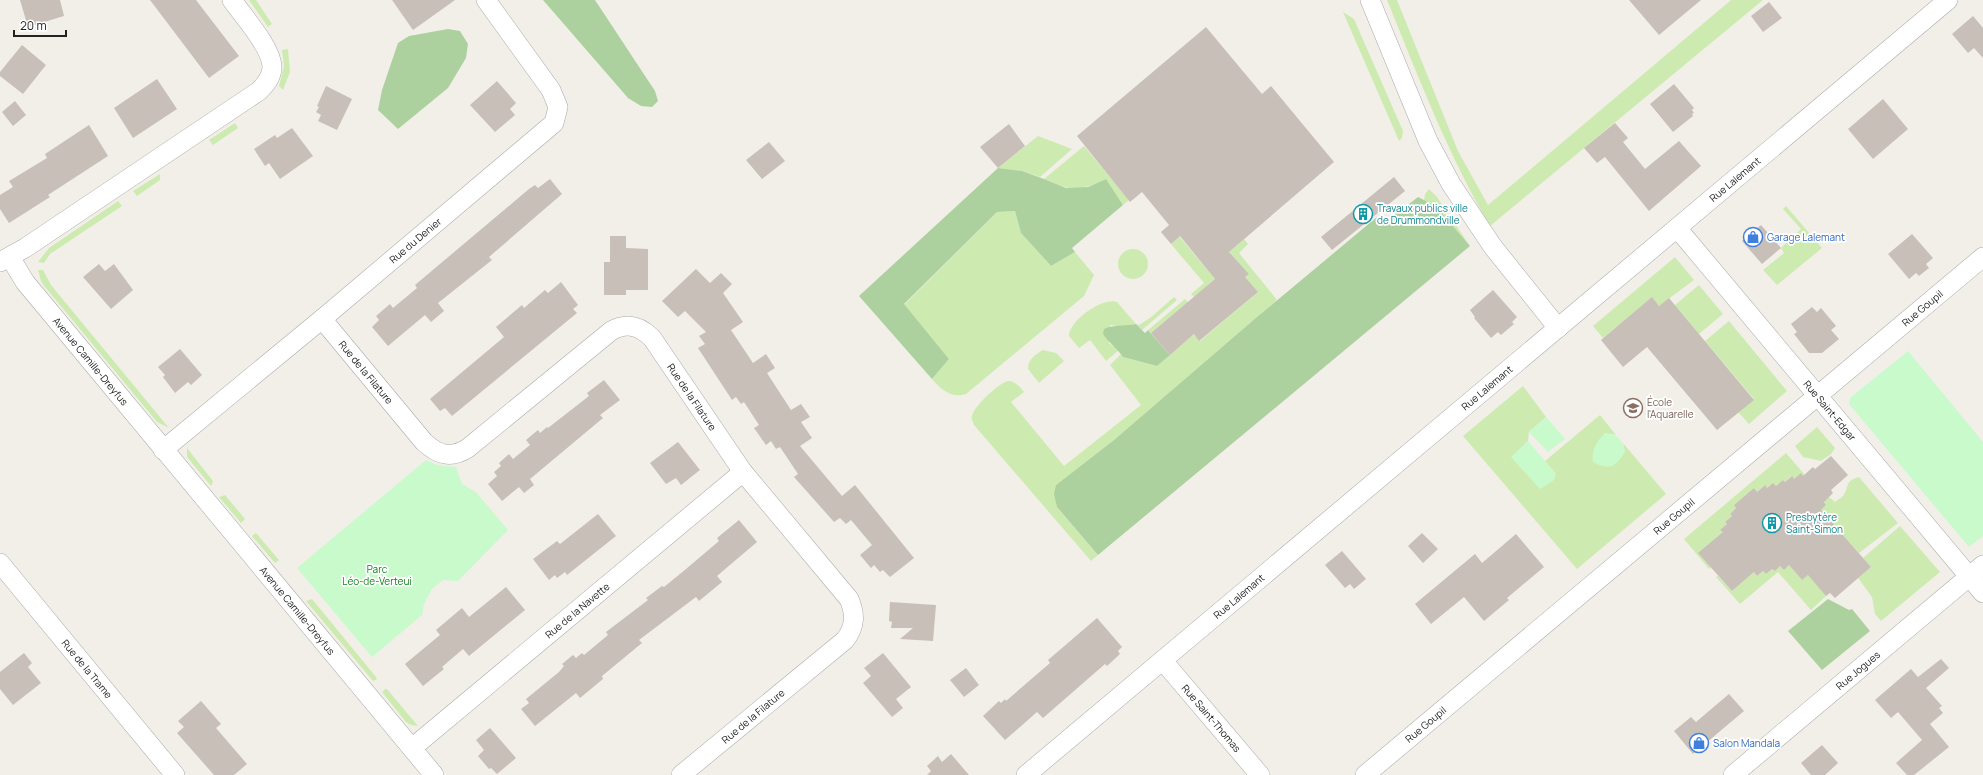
<svg xmlns="http://www.w3.org/2000/svg" width="1983" height="775" viewBox="0 0 1983 775" font-family="Manrope,sans-serif">
<style>
.grass{fill:#cdebb0}
.forest{fill:#add19e}
.park{fill:#c8facc}
.building{fill:#c7bfb8}
.lines{fill:none;stroke-linecap:round;stroke-linejoin:round}
.street-casing{stroke:#a9a9a9;stroke-width:20}
.street{stroke:#fff;stroke-width:19}
.labels{text-anchor:middle;stroke-width:3.5;stroke-linejoin:round;paint-order:stroke}
.street-label{font-size:10px;fill:#222;stroke:#fff}
.culture-label{font-size:10px;fill:#0d838f;stroke:#fff;text-anchor:start}
.shop-label{font-size:10px;fill:#366cbe;stroke:#fff;text-anchor:start}
.education-label{font-size:10px;fill:#785e54;stroke:#fff;text-anchor:start}
.park-label{font-size:10px;fill:#0c8416;stroke:#fff}
</style>
<rect width="100%" height="100%" fill="#f2efe9"/>
<path class="grass" d="M249,0H256L272,24L268,27Z
M1387,0H1397L1458,151L1488,205L1731,0H1763L1490,226C1448,155 1418,76 1387,0Z
M1343,12L1354,19L1403,131L1402,138L1399,141Z
M288,49L290,72L283,90L279,86L284,66L282,50Z
M235,123L238,128L213,145L209,140Z
M1038,136L1072,149L1040,177L1022,171L998,168Z
M1084,146L1129,200L1123,205L1106,179C1078,192 1072,191 1044,179Z
M160,174V180L137,196L133,191Z
M1429,189L1437,197L1470,246L1436,206L1424,200L1425,194Z
M118,201L122,206L50,254L44,263L38,262L49,248Z
M1786,206L1822,248L1777,285L1763,270L1784,253L1781,248L1801,229L1783,209Z
M1015,211L1021,233L1051,266L1075,252L1094,275L1084,296L966,394C952,399 940,389 932,379L949,359L904,305L997,212Z
M1179,236L1215,279L1194,297L1191,294L1204,283L1171,244Z
M1244,239L1248,244L1239,253L1277,300L1114,440L1056,485L1057,507L1098,555L1091,561L974,425C973,422 971,418 972,416C973,407 1000,382 1008,381C1015,381 1020,387 1024,392L1011,402L1064,466L1141,405L1110,365L1121,354L1123,357L1157,366L1194,334L1200,341L1258,292L1245,277L1249,274L1229,252Z
M1118 264a15 15 0 1 1 30 0a15 15 0 1 1-30 0Z
M1675,257L1694,280L1659,306L1652,298L1603,338L1593,326Z
M38,270H43L51,285L169,428L157,422L45,287L41,281Z
M1699,285L1723,314L1699,334L1675,305Z
M1174,297L1177,300L1142,330L1136,324L1122,327L1110,325L1109,343L1119,350L1106,361L1090,340L1079,348L1069,336C1069,321 1102,297 1117,302L1136,324L1139,325L1150,318Z
M1185,299L1188,302L1151,333L1148,330Z
M1729,321L1787,391L1749,424L1738,412L1754,399L1705,341Z
M1043,350L1056,353L1064,361L1039,383L1028,369C1028,359 1035,355 1043,350Z
M1523,386L1546,417L1529,432L1528,441L1512,457L1556,474L1545,461L1600,415L1616,435L1605,433L1625,452L1623,443L1666,494L1577,569L1463,436Z
M1817,427L1835,448L1831,454L1821,461L1803,457L1795,446Z
M187,448L213,481L211,486L187,457Z
M1786,453L1805,475L1803,476L1801,473L1794,479L1791,476L1785,482L1783,480L1776,486L1773,483L1767,488L1764,485L1757,492L1754,488L1734,505L1736,508L1730,514L1732,516L1725,522L1727,524L1721,530L1723,532L1699,553L1711,567L1709,569L1684,539Z
M1859,477L1898,523L1859,553L1834,525L1818,538L1817,518L1823,513L1821,510L1826,505L1824,501L1829,497L1835,502C1837,500 1841,498 1843,496C1850,486 1844,481 1859,477Z
M225,495L245,519L241,523L219,497Z
M1900,526L1940,572L1881,621L1875,614L1872,597L1858,578L1871,567L1863,558Z
M256,533L279,560L275,563L252,536Z
M1789,565L1802,580L1811,572L1826,596L1811,610L1778,572L1740,604L1716,577L1718,576L1732,591L1754,572L1757,576L1763,571L1766,574L1772,569L1775,571L1780,566L1784,570Z
M312,599L376,677L377,679L373,681L306,601Z
M385,689H387L418,726L411,725L406,722L382,692Z"/>
<path class="forest" d="M543,0H595L655,91L658,101L652,107L641,106L628,98Z
M448,29L460,31L468,44L466,58L448,88L398,129L378,110L382,90L398,43L409,36Z
M998,168L1022,171L1044,179L1066,188L1088,187L1106,179L1123,205L1072,248L1075,252L1051,266L1021,233L1015,211L997,212L904,304L949,359L932,379L859,296Z
M1418,197L1436,206L1470,246L1098,555L1057,507L1054,494L1056,485L1114,440L1257,317L1377,217L1383,224Z
M1136,324L1145,333L1148,330L1170,355L1157,366L1123,357C1117,348 1109,343 1103,334L1104,329C1111,325 1125,326 1136,324Z
M1828,599L1849,610L1852,609L1870,631L1822,670L1788,631Z"/>
<path class="park" d="M1908,351L1983,442V536L1969,547L1849,404L1850,398Z
M1546,417L1565,439L1548,452L1529,432Z
M1605,433C1619,435 1622,439 1625,452C1615,468 1609,470 1593,462C1591,450 1597,441 1605,433Z
M1528,441L1556,474L1554,480L1540,489L1511,457Z
M426,460L437,465L456,467L462,484L476,492L508,530L458,581L443,580L432,589L424,604L422,615L372,657L297,568Z"/>
<path class="building" d="M20,0H60L64,16L28,27Z
M150,0H196L239,56L209,78Z
M392,0H455L413,30Z
M1629,0H1701L1659,35Z
M1769,2L1782,18L1763,32L1751,16Z
M1973,16L1983,28V58L1974,48L1968,53L1952,34Z
M1206,27L1262,94L1271,86L1334,162L1229,252L1249,274L1245,277L1258,292L1199,341L1194,334L1170,355L1151,333L1215,279L1180,236L1171,244L1161,232L1169,225L1142,192L1130,202L1077,136Z
M22,45L46,65L23,94L0,76V72Z
M157,79L177,109L133,138L114,108Z
M497,81L516,103L510,109L515,115L495,132L470,105Z
M1674,84L1694,108L1692,110L1694,113L1692,114L1693,116L1673,132L1650,104Z
M326,86L352,99L337,130L318,121L321,115L316,112L319,107L317,106Z
M1883,99L1908,129L1873,159L1848,129Z
M15,101L26,115L13,126L2,112Z
M1615,123L1628,138L1623,142L1645,169L1679,141L1701,166L1649,211L1605,157L1597,163L1584,148Z
M1009,124L1025,146L998,168L980,147Z
M89,125L108,156L48,195L50,197L9,223L0,209V195L13,187L9,181L47,158L45,154Z
M292,128L313,156L280,179L269,163L265,166L254,149L275,135L277,138Z
M769,142L785,161L762,179L746,160Z
M1394,177L1405,191L1332,250L1321,237Z
M550,179L562,194L489,257L492,260L438,303L444,311L431,322L425,315L388,346L372,327L379,320L376,316L390,304L393,308L417,288L415,285L529,189L535,185L538,188Z
M1761,225L1781,248L1762,264L1742,241Z
M1912,234L1933,258L1926,264L1929,268L1919,276L1916,273L1909,279L1888,254Z
M610,236H626V248L648,249V290H626V295H604V262H610Z
M99,264L105,271L114,264L133,290L111,309L83,277Z
M696,269L710,283L721,273L732,284L723,293L743,322L731,330L753,363L766,354L775,368L767,373L791,410L801,404L810,417L801,422L812,438L800,446L842,496L855,485L914,558L890,577L883,570L880,572L874,565L871,568L860,555L872,545L851,520L846,524L840,518L834,522L794,477L798,474L780,447L776,449L771,441L766,445L754,428L759,425L744,402L741,404L736,397L732,400L698,348L705,344L699,336L706,332L685,311L678,317L662,301Z
M561,282L578,305L573,309L577,313L452,416L445,408L440,411L430,399L504,337L496,327L522,305L524,308L545,290L548,293Z
M1493,290L1517,317L1512,322L1514,324L1501,335L1498,332L1491,338L1474,318L1475,317L1470,310Z
M1652,297L1659,306L1669,298L1754,400L1717,430L1647,347L1623,367L1601,340Z
M1812,307L1817,312L1821,308L1836,326L1831,330L1839,339L1822,353H1809L1794,334L1797,332L1791,324Z
M180,349L202,375L191,385L188,382L175,393L163,377L165,375L158,367Z
M604,380L620,400L600,415L603,418L530,479L534,485L524,493L519,487L502,501L488,484L497,476L494,472L501,466L499,463L509,454L513,459L530,445L526,440L538,430L540,433L547,427L548,428L589,396L587,393Z
M678,442L700,470L681,485L676,478L666,484L650,463Z
M1831,456L1848,475L1831,490L1833,493L1824,502L1826,505L1821,510L1871,567L1835,598L1830,593L1826,596L1808,575L1802,580L1789,565L1784,570L1780,566L1775,571L1772,569L1766,574L1763,571L1757,576L1754,572L1732,591L1698,553L1723,532L1720,530L1727,524L1725,522L1732,516L1730,514L1736,508L1734,505L1754,488L1757,492L1765,485L1767,488L1773,483L1776,486L1783,480L1785,482L1792,476L1794,479L1801,473L1803,476L1813,467L1815,469Z
M598,514L616,536L567,575L565,572L557,578L555,575L549,580L533,559L557,541L560,544Z
M739,520L757,542L717,576L722,582L699,601L696,597L639,640L642,643L602,676L603,679L580,698L576,693L535,726L521,709L529,703L526,699L559,672L564,666L562,664L573,655L576,658L582,653L584,655L608,635L606,632L648,600L646,598L662,586L664,587L686,569L719,541L717,538Z
M1422,533L1438,549L1423,563L1408,546Z
M1516,534L1544,567L1507,598L1509,600L1484,621L1464,597L1431,624L1415,604L1475,554L1482,563Z
M1342,551L1366,579L1354,589L1350,584L1345,588L1325,565Z
M506,587L525,610L469,656L463,649L442,667L444,669L423,686L405,664L440,635L436,630L462,608L469,617Z
M890,602L936,605L933,641L900,639L913,628H891L892,622L889,621Z
M1097,618L1122,647L1118,651L1120,654L1107,666L1105,664L1043,718L1037,712L1005,740L983,716L999,701L1001,703L1005,699L1006,701L1050,663L1048,660Z
M24,653L32,663L28,667L41,683L13,705L0,689V672Z
M883,653L911,687L896,699L903,708L892,717L863,683L871,676L864,668Z
M1941,659L1949,668L1926,688L1942,706L1939,708L1943,713L1930,724L1949,747L1914,775H1907L1896,763L1922,740L1898,712L1891,718L1875,700L1911,669L1918,677Z
M966,668L979,685L964,697L950,680Z
M1729,694L1744,711L1693,754L1674,731L1691,717L1696,722Z
M201,701L221,724L216,728L247,764L234,775H214L177,733L184,727L178,721Z
M490,728L516,758L497,774L491,768L489,769L478,756L484,750L476,740Z
M1822,745L1838,763L1825,775H1811L1801,763Z
M951,754L969,775H927L931,771L927,766L938,756L942,762Z"/>
<g class="lines">
<defs>
<g id="street">
<path d="M1370,0L1428,141L1451,184L1493,247L1558,328"/>
<path id="s1" d="M1677,228L1983,593"/>
<path id="s2" d="M10,257L25,282L434,775"/>
<path d="M0,262L25,248L259,91C266,84 272,77 272,67C272,48 243,16 232,0"/>
<path id="s3" d="M322,319L424,442C438,455 451,459 468,448L611,331C627,322 640,326 652,338L743,472L849,599C856,615 855,627 845,640L681,775"/>
<path id="s4" d="M163,450L322,319L554,123L558,107L551,90L486,0"/>
<path id="s5" d="M0,563L175,775"/>
<path id="s6" d="M1163,661L1260,775"/>
<path id="s7" d="M412,748L743,472"/>
<path id="s8" d="M1026,775L1948,0"/>
<path id="s9" d="M1365,775L1983,257"/>
<path id="s10" d="M1733,775L1983,565"/>
</g>
</defs>
<use href="#street" class="street-casing"/>
<use href="#street" class="street"/>
</g>
<defs>
<symbol id="building-ring" viewBox="-11 -11 22 22"><circle r="9.5" fill="#fff" stroke="#0f9aa8" stroke-width="1.5"/><path d="M-4-6H4V6H1V3H-1V6H-4ZM-2.5-4.3h1.7v1.8h-1.7ZM.8-4.3h1.7v1.8H.8ZM-2.5-1h1.7V.8h-1.7ZM.8-1h1.7V.8H.8Z" fill="#0f9aa8"/></symbol>
<symbol id="shop-ring" viewBox="-11 -11 22 22"><circle r="9.5" fill="#fff" stroke="#3f7fe0" stroke-width="1.5"/><path d="M-5-2.5h2.3a2.7 3.5 0 0 1 5.4 0H5L5.5 6h-11ZM-1.5-2.5h3a1.5 2.3 0 0 0-3 0Z" fill="#3f7fe0"/></symbol>
<symbol id="school-ring" viewBox="-11 -11 22 22"><circle r="9.5" fill="#fff" stroke="#8d6e63" stroke-width="1.5"/><path d="M0-5L7-2L0 1L-7-2ZM-4 1L0 2.5L4 1V4Q0 6-4 4Z" fill="#8d6e63"/></symbol>
</defs>
<g fill-rule="evenodd">
<use href="#building-ring" x="1352" y="203" width="22" height="22"/>
<use href="#shop-ring" x="1742" y="226" width="22" height="22"/>
<use href="#school-ring" x="1622" y="397" width="22" height="22"/>
<use href="#building-ring" x="1761" y="512" width="22" height="22"/>
<use href="#shop-ring" x="1688" y="732" width="22" height="22"/>
</g>
<g class="labels">
<g class="street-label">
<text dy="4" stroke="none"><textPath href="#s8" startOffset="926">Rue Lalemant</textPath></text>
<text dy="4" stroke="none"><textPath href="#s4" startOffset="328">Rue du Denier</textPath></text>
<text dy="4" stroke="none"><textPath href="#s9" startOffset="727">Rue Goupil</textPath></text>
<text dy="4" stroke="none"><textPath href="#s2" startOffset="132">Avenue Camille-Dreyfus</textPath></text>
<text dy="4" stroke="none"><textPath href="#s3" startOffset="69">Rue de la Filature</textPath></text>
<text dy="4" stroke="none"><textPath href="#s8" startOffset="602">Rue Lalemant</textPath></text>
<text dy="4" stroke="none"><textPath href="#s3" startOffset="510">Rue de la Filature</textPath></text>
<text dy="4" stroke="none"><textPath href="#s1" startOffset="238">Rue Saint-Edgar</textPath></text>
<text dy="4" stroke="none"><textPath href="#s9" startOffset="403">Rue Goupil</textPath></text>
<text dy="4" stroke="none"><textPath href="#s8" startOffset="278">Rue Lalemant</textPath></text>
<text dy="4" stroke="none"><textPath href="#s7" startOffset="215">Rue de la Navette</textPath></text>
<text dy="4" stroke="none"><textPath href="#s2" startOffset="456">Avenue Camille-Dreyfus</textPath></text>
<text dy="4" stroke="none"><textPath href="#s5" startOffset="137">Rue de la Trame</textPath></text>
<text dy="4" stroke="none"><textPath href="#s10" startOffset="163">Rue Jogues</textPath></text>
<text transform="translate(753 716) rotate(-40)" y="4">Rue de la Filature</text>
<text dy="4" stroke="none"><textPath href="#s6" startOffset="75">Rue Saint-Thomas</textPath></text>
<text dy="4" stroke="none"><textPath href="#s9" startOffset="79">Rue Goupil</textPath></text>
</g>
<g class="culture-label">
<text x="1377" y="212">Travaux publics ville<tspan x="1377" dy="12">de Drummondville</tspan></text>
<text x="1786" y="521">Presbytère<tspan x="1786" dy="12">Saint-Simon</tspan></text>
</g>
<g class="shop-label">
<text x="1767" y="241">Garage Lalemant</text>
<text x="1713" y="747">Salon Mandala</text>
</g>
<g class="education-label">
<text x="1647" y="406">École<tspan x="1647" dy="12">l'Aquarelle</tspan></text>
</g>
<g class="park-label">
<text x="377" y="573">Parc<tspan x="377" dy="12">Léo-de-Verteui</tspan></text>
</g>
</g>
<path d="M14 30v6h52v-6" fill="none" stroke="#222222" stroke-width="2"/>
<text x="20" y="30" font-size="12" fill="#222222" stroke="#ffffff" stroke-width="3" paint-order="stroke">20 m</text>
</svg>
